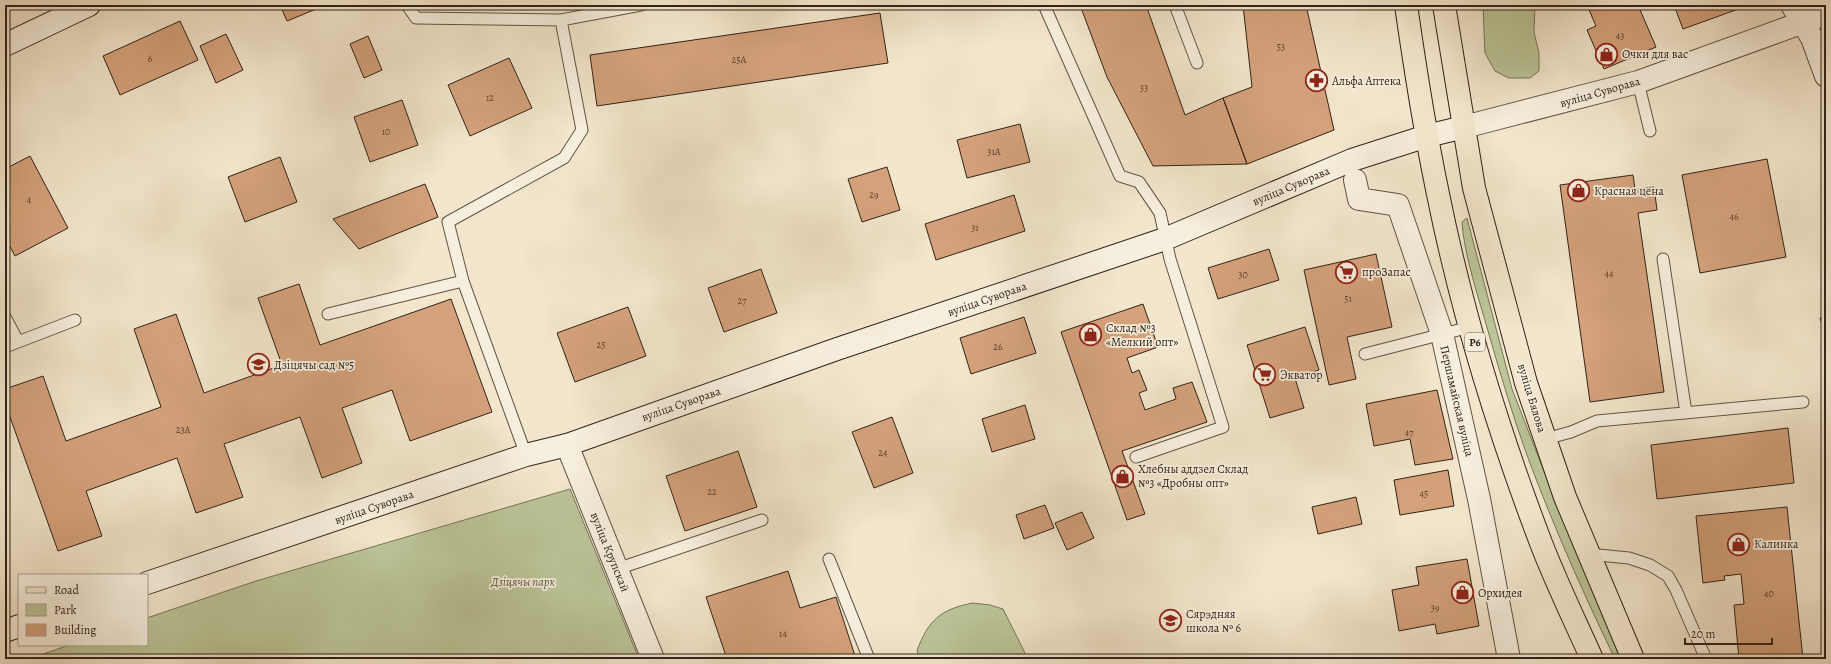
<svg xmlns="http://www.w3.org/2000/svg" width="1831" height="664" viewBox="0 0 1831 664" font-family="Alegreya,serif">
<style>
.green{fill:#bbc598;stroke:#767458}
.building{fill:#d4a17b;stroke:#302318}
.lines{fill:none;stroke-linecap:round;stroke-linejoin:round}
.lane-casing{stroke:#615445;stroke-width:13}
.street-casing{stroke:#615445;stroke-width:24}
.secondary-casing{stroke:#302318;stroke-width:24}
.primary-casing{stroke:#302318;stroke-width:24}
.lane{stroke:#f7efde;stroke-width:11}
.street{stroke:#f7efde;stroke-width:22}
.secondary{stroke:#f7efde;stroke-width:22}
.primary{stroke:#f3e6cc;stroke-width:22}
.labels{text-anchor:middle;stroke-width:3.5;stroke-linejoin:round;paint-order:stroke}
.number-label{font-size:10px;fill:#594231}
.shield{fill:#f7efde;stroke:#6c6053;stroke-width:1}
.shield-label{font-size:11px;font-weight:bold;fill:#302318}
.poi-label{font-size:12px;fill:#302318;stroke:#f7efde;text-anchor:start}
.street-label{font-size:12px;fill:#302318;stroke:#f7efde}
.park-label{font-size:12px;font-style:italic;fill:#5a543e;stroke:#f7efde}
</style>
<rect width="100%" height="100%" fill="#f3e6cc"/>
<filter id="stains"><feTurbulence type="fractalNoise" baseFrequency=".005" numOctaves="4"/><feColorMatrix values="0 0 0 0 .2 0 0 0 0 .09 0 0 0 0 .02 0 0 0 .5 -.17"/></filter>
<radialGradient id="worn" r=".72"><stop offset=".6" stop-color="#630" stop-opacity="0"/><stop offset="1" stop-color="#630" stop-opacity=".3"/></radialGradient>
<path class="green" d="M1483,5H1535L1534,32L1539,53V71L1530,78H1509L1495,71L1485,53Z
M1467,218L1512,389L1554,497L1624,659H1615C1587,601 1561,543 1538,484C1518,434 1503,383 1488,331C1479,299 1464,255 1462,222Z
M570,489L639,659H29L69,645H147V618L256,581Z
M973,603L990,605L1003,609L1028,659H921L917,651C928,620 941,609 973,603Z"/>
<path class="building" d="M280,5H326L287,21Z
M1080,5H1146L1185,115L1223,98L1247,164L1153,166L1107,77Z
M1243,5H1306L1334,130L1247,164L1223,98L1252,87Z
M1587,5H1638L1656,47L1604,69L1587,30L1596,26Z
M1674,5H1745L1744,7L1683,29Z
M880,13L888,63L597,106L590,55Z
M180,21L198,60L120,95L103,56Z
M226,34L243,70L216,83L200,46Z
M368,36L382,70L364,78L350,44Z
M509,58L532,108L470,136L448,85Z
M402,100L418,145L370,162L354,117Z
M1020,124L1030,162L967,178L957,140Z
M30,156L68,228L15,256L5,237V169Z
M280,157L297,202L245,222L228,177Z
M1767,159L1786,257L1700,273L1682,175Z
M887,167L900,210L862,222L848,179Z
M1633,175L1635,189L1654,187L1657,210L1638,213L1664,392L1590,402L1560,185Z
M425,184L438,217L359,249L333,219Z
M1014,195L1025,231L936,260L925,224Z
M1269,249L1279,280L1218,299L1208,268Z
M1376,254L1392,327L1347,337L1356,379L1329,385L1304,270Z
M761,269L777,313L724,332L708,288Z
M299,284L320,345L451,299L492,412L410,441L392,390L342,408L362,463L322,478L300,417L224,444L243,497L196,513L177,458L86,491L102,536L58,551L5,403V389L43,376L66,441L161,407L134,329L176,314L204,393L282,365L258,298Z
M1143,304L1158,347L1127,358L1132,373L1139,370L1147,390L1139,393L1145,410L1176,399L1173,388L1192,382L1207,422L1122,451L1145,514L1127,520L1061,332Z
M628,307L646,356L575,382L557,333Z
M1826,316V337L1820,318Z
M1024,317L1036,353L971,374L960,338Z
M1305,327L1319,370L1295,378L1304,408L1270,418L1247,345Z
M1437,390L1453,459L1415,465L1410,439L1374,446L1366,404Z
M1025,405L1035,439L992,452L982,419Z
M892,417L913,473L874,488L852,432Z
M1788,428L1794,483L1657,499L1651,445Z
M738,451L757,507L685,531L666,476Z
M1448,470L1454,506L1400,515L1394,480Z
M1356,497L1362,524L1318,534L1312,507Z
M1045,505L1054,528L1024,539L1016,515Z
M1787,507L1803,659H1739L1734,605L1744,604L1741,574L1724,576L1725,580L1703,583L1696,516Z
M1082,512L1094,538L1067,550L1055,523Z
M1467,559L1479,626L1437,634L1435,624L1399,631L1392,590L1419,585L1416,567Z
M788,571L800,608L836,597L856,659H727L706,597Z"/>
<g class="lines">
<defs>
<path id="lane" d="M407,5L416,18L561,20L582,130L564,158L448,222L463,281
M1044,5L1120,176L1139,182L1160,213L1170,259L1223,427L1136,457
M1175,5L1197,63
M561,20L641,5
M1638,82L1650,131
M1663,259L1686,413
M328,314L463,281L526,455
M5,317L18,341
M5,347L75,320
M1365,354L1470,327
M1545,439L1571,432L1597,421L1803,402
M1588,554L1629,558L1650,565L1668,576L1676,590L1706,659
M829,559L869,659
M617,569L762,520"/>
<path id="street" d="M1792,5L1812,38L1826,76
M1464,127L1638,82L1826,14
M1355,180L1359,199L1398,205L1442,334L1479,499L1509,659
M567,445L653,659"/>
<path id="secondary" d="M5,45L89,5
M147,583L526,455L567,445L837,349L1165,239L1352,160L1427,136L1464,127
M5,631L19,626"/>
<path id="primary" d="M1406,5C1415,68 1425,132 1438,194C1462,313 1498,430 1541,543C1556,582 1575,621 1592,659
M1444,5L1474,188L1526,383L1565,497L1633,659"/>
</defs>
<use href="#lane" class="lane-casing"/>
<use href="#street" class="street-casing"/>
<use href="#secondary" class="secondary-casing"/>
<use href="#primary" class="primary-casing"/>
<use href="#lane" class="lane"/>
<use href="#street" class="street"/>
<use href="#secondary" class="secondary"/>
<use href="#primary" class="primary"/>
</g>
<defs>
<symbol id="shop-ring" viewBox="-11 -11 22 22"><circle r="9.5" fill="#f7efde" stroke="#8f2418" stroke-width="1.5"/><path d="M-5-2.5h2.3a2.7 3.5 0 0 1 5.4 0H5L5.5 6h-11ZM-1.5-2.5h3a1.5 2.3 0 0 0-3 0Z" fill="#8f2418"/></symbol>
<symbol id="pharmacy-ring" viewBox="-11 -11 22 22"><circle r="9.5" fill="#f7efde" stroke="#8f2418" stroke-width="1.5"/><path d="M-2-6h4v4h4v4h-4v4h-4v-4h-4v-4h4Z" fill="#8f2418"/></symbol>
<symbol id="supermarket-ring" viewBox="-11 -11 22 22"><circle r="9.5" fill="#f7efde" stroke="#8f2418" stroke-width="1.5"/><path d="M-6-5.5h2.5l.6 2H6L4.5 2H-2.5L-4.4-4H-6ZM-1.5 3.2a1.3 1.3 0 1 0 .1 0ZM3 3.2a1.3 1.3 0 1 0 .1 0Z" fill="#8f2418"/></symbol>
<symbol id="school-ring" viewBox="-11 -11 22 22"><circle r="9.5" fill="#f7efde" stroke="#8f2418" stroke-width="1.5"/><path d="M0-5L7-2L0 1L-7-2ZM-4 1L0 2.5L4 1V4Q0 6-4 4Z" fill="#8f2418"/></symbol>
</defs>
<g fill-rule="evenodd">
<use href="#shop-ring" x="1594" y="42" width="25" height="25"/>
<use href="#pharmacy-ring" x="1304" y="68" width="25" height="25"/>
<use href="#shop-ring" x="1566" y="178" width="25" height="25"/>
<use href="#supermarket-ring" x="1334" y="260" width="25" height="25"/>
<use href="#shop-ring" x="1078" y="322" width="25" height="25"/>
<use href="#school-ring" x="246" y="352" width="25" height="25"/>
<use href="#supermarket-ring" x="1252" y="362" width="25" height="25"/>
<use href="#shop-ring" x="1110" y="464" width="25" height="25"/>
<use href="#shop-ring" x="1726" y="532" width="25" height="25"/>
<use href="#shop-ring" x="1450" y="580" width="25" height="25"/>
<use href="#school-ring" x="1158" y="608" width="25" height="25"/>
</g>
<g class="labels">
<g class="number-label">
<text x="1620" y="39">43</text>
<text x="1281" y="50">53</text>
<text x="150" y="62">6</text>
<text x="739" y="63">25А</text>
<text x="1144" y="91">33</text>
<text x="490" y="101">12</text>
<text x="386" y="135">10</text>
<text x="994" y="155">31А</text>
<text x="874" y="198">29</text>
<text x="29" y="203">4</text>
<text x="1734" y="220">46</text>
<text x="975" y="231">31</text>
<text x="1609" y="277">44</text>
<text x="1243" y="278">30</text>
<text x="1348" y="302">51</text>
<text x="742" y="304">27</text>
<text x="601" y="348">25</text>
<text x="998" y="350">26</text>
<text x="183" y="433">23А</text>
<text x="1409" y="436">47</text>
<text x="883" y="456">24</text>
<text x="712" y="495">22</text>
<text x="1424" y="497">45</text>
<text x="1769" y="597">40</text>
<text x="1435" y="611">39</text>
<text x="783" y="637">14</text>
</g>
<rect class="shield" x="1465" y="333" width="20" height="18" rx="3"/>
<g class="shield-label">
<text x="1475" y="346">Р6</text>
</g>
<g class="poi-label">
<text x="1622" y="58">Очки для вас</text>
<text x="1332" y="85">Альфа Аптека</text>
<text x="1594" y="195">Красная цена</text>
<text x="1362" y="276">проЗапас</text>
<text x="1106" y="332">Склад №3<tspan x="1106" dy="14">«Мелкий опт»</tspan></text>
<text x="274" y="369">Дзіцячы сад №5</text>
<text x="1280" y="379">Экватор</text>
<text x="1138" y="473">Хлебны аддзел Склад<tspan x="1138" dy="14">№3 «Дробны опт»</tspan></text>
<text x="1754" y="548">Калинка</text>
<text x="1478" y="597">Орхидея</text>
<text x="1186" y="618">Сярэдняя<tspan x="1186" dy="14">школа № 6</tspan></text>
</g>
<g class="street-label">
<text transform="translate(1600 92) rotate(-16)" y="4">вуліца Суворава</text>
<text transform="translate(1291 186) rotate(-23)" y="4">вуліца Суворава</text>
<text transform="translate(987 299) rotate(-19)" y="4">вуліца Суворава</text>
<text transform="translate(1532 398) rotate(73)" y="4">вуліца Бялова</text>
<text transform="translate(1457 401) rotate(77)" y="4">Першамайская вуліца</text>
<text transform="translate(681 404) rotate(-19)" y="4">вуліца Суворава</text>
<text transform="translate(374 507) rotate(-19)" y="4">вуліца Суворава</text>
<text transform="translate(610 552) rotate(68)" y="4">вуліца Крупскай</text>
</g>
<g class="park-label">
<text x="523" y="586">Дзіцячы парк</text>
</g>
</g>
<rect width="1831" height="664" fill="none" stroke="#f3e6cc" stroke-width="20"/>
<rect x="6" y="6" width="1819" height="652" fill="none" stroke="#302318" stroke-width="2"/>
<rect x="10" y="10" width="1811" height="644" fill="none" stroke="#302318"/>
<rect x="18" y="574" width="130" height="72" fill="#f7efde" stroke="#a79d8f"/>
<rect x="26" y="587" width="20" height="6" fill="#f3e6cc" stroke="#a79d8f"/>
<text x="54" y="594" font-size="12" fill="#302318">Road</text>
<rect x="26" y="604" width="20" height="12" fill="#bbc598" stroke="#a79d8f"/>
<text x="54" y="614" font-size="12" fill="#302318">Park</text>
<rect x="26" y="624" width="20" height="12" fill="#d4a17b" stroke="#a79d8f"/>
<text x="54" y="634" font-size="12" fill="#302318">Building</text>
<path d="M1685 638v6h87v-6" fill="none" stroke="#302318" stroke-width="2"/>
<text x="1691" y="638" font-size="12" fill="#302318" stroke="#f7efde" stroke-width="3" paint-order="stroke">20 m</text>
<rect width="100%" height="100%" filter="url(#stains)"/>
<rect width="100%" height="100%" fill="url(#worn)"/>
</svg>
